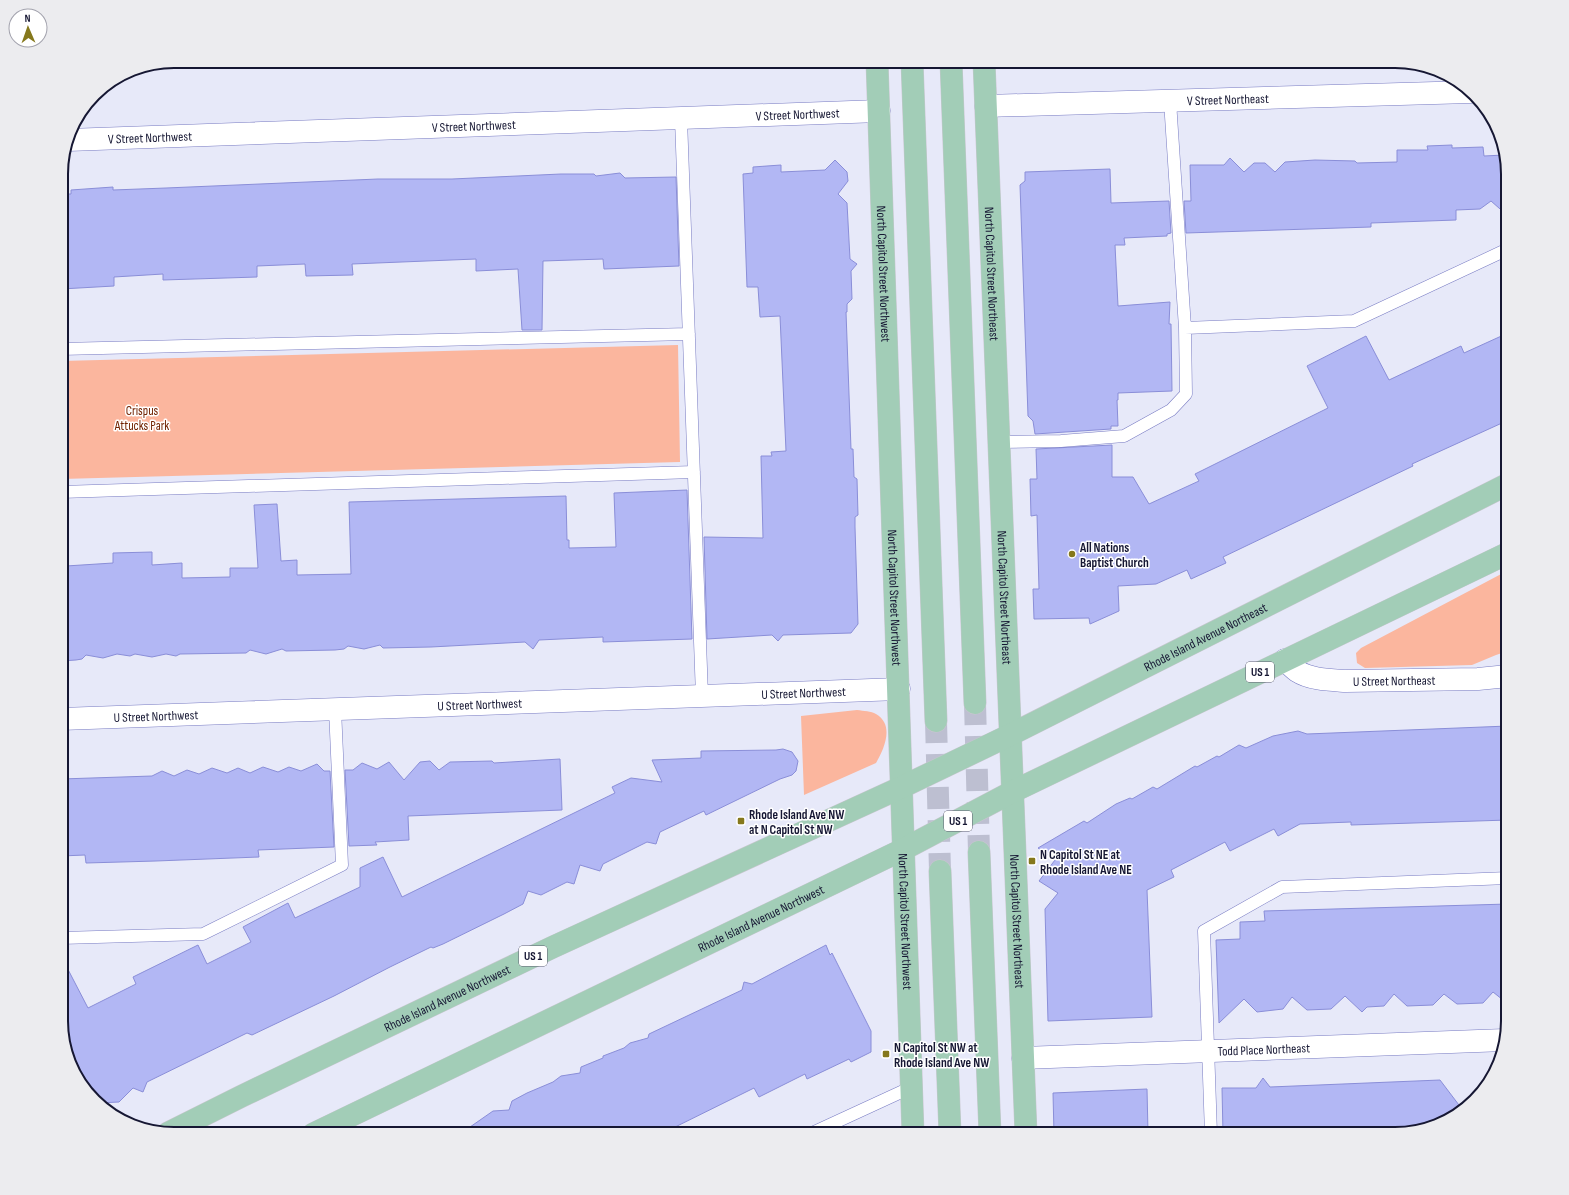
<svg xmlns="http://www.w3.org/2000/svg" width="1569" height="1195" viewBox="0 0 1569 1195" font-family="'Sofia Sans Condensed',sans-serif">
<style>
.green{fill:#fbb69e}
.building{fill:#b2b7f4;stroke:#8a8ed8}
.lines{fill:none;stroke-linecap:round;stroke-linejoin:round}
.primary-tunnel{stroke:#bdbfd1;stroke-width:22;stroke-dasharray:22 11;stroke-linecap:butt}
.lane-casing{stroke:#787bc3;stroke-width:13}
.street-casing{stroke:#787bc3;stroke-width:23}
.primary-casing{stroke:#c7c7ce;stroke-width:23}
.lane{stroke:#fff;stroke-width:12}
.street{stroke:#fff;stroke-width:22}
.primary{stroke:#a2cdb7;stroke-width:22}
.poi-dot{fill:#85781c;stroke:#fff;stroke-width:1.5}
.labels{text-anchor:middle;stroke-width:3;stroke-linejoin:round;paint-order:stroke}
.shield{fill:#fff;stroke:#5c5d70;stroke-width:1}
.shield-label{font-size:12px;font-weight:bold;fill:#161733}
.street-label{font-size:13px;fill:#161733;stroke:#fff}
.park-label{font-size:13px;fill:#712200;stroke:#fff}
.poi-label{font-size:13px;font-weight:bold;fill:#161733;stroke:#fff;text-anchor:start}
.rim{fill:none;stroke:#161733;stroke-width:2}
</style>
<rect width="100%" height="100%" fill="#e7e9f9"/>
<path class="green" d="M1009,61H1178L1015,67Z
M678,345L680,462L61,479V361Z
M1505,572L1508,580V651L1496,655L1472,665L1365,668L1357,663L1356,653L1361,648Z
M857,710C864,711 871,711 876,714C895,725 884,749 876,763L804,795L801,716Z"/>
<path class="building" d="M1452,145V148L1483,147L1484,156L1504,155L1508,174V216L1491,201L1480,209L1456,210V220L1371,223V227L1186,233L1184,201H1191L1190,165H1224L1230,158L1244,172L1254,163H1265L1275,172L1285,162L1315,160L1355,161L1357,163L1397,162V150H1428L1427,146Z
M835,160L847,172L848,181L838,194L847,203L850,259L857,264L851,271L852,299L847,304V312H846L851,449H853L854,477L857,479L858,515L855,517V527L858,624L851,633L783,635L778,641L772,635L707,639L704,537L763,538L761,456H772L771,452L786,451L780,316L760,317L758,287H747L743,174L753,173V167L781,165V172L825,170Z
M1110,169L1111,203L1169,201L1171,233L1167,234V236L1124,238L1125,245H1115L1118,306L1170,302L1169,324H1171L1172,391L1118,393V400H1117L1118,426H1111V429L1035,434L1033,421L1028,416L1020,185L1025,181V172Z
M620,173L625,178L676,177L679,266L604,269L603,259L543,261L542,330H522L518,269L476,271V259L352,264L353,275L306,276L305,264L257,266V277L163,280V274L114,277V286L61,289V194H71V190L113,187V190L166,188L378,179H452L561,174H594L596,176Z
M1508,333V402L1502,423L1412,464L1413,466L1223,557L1226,563L1191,579L1187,570L1156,584L1118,586L1119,611L1090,624L1089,618L1034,619L1033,589H1039L1037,515L1031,516L1030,479H1037L1036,449L1112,445V477H1133L1149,504L1199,481L1195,474L1328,408L1307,366L1366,336L1389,380L1461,346L1464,353Z
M687,490L692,639L603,642V637L539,640L533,649L525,642L431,647L383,648L380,645L364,649L348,646L344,649L335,650L286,651L282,649L266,654L250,650L246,653L180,654L176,656L166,654L152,657L135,654L130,656L117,654L103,658L86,655L82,659L76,660L61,661V611H65L64,591L66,588V566L113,563V553L152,552V565L182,563V578L230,577V568H258L254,505L277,504L281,561L297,560V575L351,574L349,502L566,496L567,540H569V548L616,547L614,493Z
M1508,726V820L1351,825V822L1300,824L1278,836L1274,829L1230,851L1225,842L1171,870L1174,877L1147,890L1152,1017L1048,1021L1045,909L1058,893L1039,881L1055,860L1038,848L1084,821L1087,823L1116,804L1130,798L1132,799L1153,787L1157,789L1195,766L1197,767L1217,756L1219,757L1239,745L1246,748L1273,736L1298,731L1307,734Z
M783,749L792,752L798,761L796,771L792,775L780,779L706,815L704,811L660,832L656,844L647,842L603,864L600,871L580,865L574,884L567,882L541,895L528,891L523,904L504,914L443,944L433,948L431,947L390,967L334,996L252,1035L247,1033L147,1082L143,1092L133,1088L119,1102L98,1103L73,1071L61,1028V956L88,1008L136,984L133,977L198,945L207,964L251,942L243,927L288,903L295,918L360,887V868L383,857L402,897L615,793L612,787L631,778L662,782L652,760L701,758V751L776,750Z
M560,759L562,810L408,816L409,840L375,842L377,845L349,846L345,770H353L362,763L377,769L389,762L404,780L420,762L430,761L439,770L450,762L492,761L494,763Z
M317,764L324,771H330L334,847L258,850L259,857L156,861L86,863L85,855L61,856V779L152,776L162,771L174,776L187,770L199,774L212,768L227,773L238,768L250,773L263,767L278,772L289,767L301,771Z
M1508,904V1004L1493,992L1483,1003L1457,1004L1444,994L1433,1005L1407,1006L1394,994L1384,1006L1367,1007L1362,1012L1345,996L1331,1009L1307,1010L1292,997L1283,1009L1257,1012L1244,999L1219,1023L1216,940L1240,939V922L1265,921L1264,911Z
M826,945L830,955L832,953L871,1031V1052L851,1062L849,1059L807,1079L805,1074L759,1097L754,1088L661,1134H460L493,1111L509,1110L512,1101L527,1093L553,1082L561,1076L580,1073L581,1067L603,1058V1056L624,1048L630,1043L648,1038L649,1034L742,990L744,982L752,984Z
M1263,1078L1270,1087L1440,1080L1462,1109L1445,1122L1395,1134H1223L1222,1088H1256Z
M1147,1089L1148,1133L1054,1134L1053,1093Z"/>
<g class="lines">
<path class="primary-tunnel" d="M975,703L979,852
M936,721L940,871"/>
<defs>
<path id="lane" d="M1170,101L1185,328L1354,321L1508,249
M681,119L702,696
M61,349L689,334
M999,442L1061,441L1124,436L1171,410L1186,394L1185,328
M61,492L694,472
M61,938L203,934L342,865L335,709
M810,1134L912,1087
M1211,1134L1204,931L1282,887L1508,878"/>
<g id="street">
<path id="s1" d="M986,106L1470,92"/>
<path id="s2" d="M68,140L879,111"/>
<path id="s3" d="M1285,660C1289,664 1293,668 1297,671C1311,680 1331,680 1346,681L1478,679L1508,676"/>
<path id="s4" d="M61,719L899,689"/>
<path id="s5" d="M1023,1058L1505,1040"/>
</g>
<g id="primary">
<path id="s6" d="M877,61L913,1134"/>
<path d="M912,61L936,721"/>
<path d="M951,61L975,703"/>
<path id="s7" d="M984,61L1026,1134"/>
<path d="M979,852L990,1134"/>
<path d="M940,871L950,1134"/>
<path id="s8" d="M168,1133L242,1096L553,947L902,787L1010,735L1508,484"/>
<path id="s9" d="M313,1134L904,849L1012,792L1508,553"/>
</g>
</defs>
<use href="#lane" class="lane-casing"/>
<use href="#street" class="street-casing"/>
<use href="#primary" class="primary-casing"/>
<use href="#lane" class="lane"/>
<use href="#street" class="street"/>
<use href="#primary" class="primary"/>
</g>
<g class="poi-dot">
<circle cx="1072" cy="554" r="4"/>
<rect x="737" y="817" width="8" height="8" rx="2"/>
<rect x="1028" y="857" width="8" height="8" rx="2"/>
<rect x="882" y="1050" width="8" height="8" rx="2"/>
</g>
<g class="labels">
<g class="shield">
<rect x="1246" y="662" width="28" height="20" rx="3"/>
<rect x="944" y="811" width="28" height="20" rx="3"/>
<rect x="519" y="946" width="28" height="20" rx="3"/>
</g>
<g class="shield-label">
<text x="1260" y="676">US 1</text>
<text x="958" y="825">US 1</text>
<text x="533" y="960">US 1</text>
</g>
<g class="street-label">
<text dy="5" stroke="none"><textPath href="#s1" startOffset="242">V Street Northeast</textPath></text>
<text dy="5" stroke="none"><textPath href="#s2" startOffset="730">V Street Northwest</textPath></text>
<text dy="5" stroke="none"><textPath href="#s2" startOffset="406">V Street Northwest</textPath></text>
<text dy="5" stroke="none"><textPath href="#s2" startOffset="82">V Street Northwest</textPath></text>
<text dy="5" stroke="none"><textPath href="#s6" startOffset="213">North Capitol Street Northwest</textPath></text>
<text dy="5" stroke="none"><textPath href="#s7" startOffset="213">North Capitol Street Northeast</textPath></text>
<text dy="5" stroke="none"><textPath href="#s6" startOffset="537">North Capitol Street Northwest</textPath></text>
<text dy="5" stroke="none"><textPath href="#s7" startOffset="537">North Capitol Street Northeast</textPath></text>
<text dy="5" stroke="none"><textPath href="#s8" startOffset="1150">Rhode Island Avenue Northeast</textPath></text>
<text dy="5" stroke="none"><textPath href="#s3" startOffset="115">U Street Northeast</textPath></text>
<text dy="5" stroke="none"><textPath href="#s4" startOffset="743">U Street Northwest</textPath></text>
<text dy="5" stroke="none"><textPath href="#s4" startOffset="419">U Street Northwest</textPath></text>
<text dy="5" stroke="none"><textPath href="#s4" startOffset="95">U Street Northwest</textPath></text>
<text dy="5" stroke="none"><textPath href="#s9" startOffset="497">Rhode Island Avenue Northwest</textPath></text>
<text dy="5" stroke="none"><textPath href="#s6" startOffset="861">North Capitol Street Northwest</textPath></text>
<text dy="5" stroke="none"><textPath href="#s7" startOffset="861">North Capitol Street Northeast</textPath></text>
<text dy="5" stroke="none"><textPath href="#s8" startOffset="310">Rhode Island Avenue Northwest</textPath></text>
<text dy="5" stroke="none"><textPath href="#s5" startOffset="241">Todd Place Northeast</textPath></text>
</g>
<g class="park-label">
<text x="142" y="415">Crispus<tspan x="142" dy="15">Attucks Park</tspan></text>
</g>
<g class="poi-label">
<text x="1080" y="552">All Nations<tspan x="1080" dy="15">Baptist Church</tspan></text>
<text x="749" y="819">Rhode Island Ave NW<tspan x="749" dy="15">at N Capitol St NW</tspan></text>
<text x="1040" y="859">N Capitol St NE at<tspan x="1040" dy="15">Rhode Island Ave NE</tspan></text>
<text x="894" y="1052">N Capitol St NW at<tspan x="894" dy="15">Rhode Island Ave NW</tspan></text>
</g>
</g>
<path d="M0 0H1569V1195H0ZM174 68H1395A106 106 0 0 1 1501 174V1021A106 106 0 0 1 1395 1127H174A106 106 0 0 1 68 1021V174A106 106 0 0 1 174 68Z" fill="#ececef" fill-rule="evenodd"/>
<path class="rim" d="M174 68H1395A106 106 0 0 1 1501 174V1021A106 106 0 0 1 1395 1127H174A106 106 0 0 1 68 1021V174A106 106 0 0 1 174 68Z"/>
<g transform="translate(28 28) rotate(358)"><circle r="19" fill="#ffffff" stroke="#a2a2ad"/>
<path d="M0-3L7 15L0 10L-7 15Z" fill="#85781c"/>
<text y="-6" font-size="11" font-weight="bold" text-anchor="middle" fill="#161733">N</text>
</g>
</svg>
